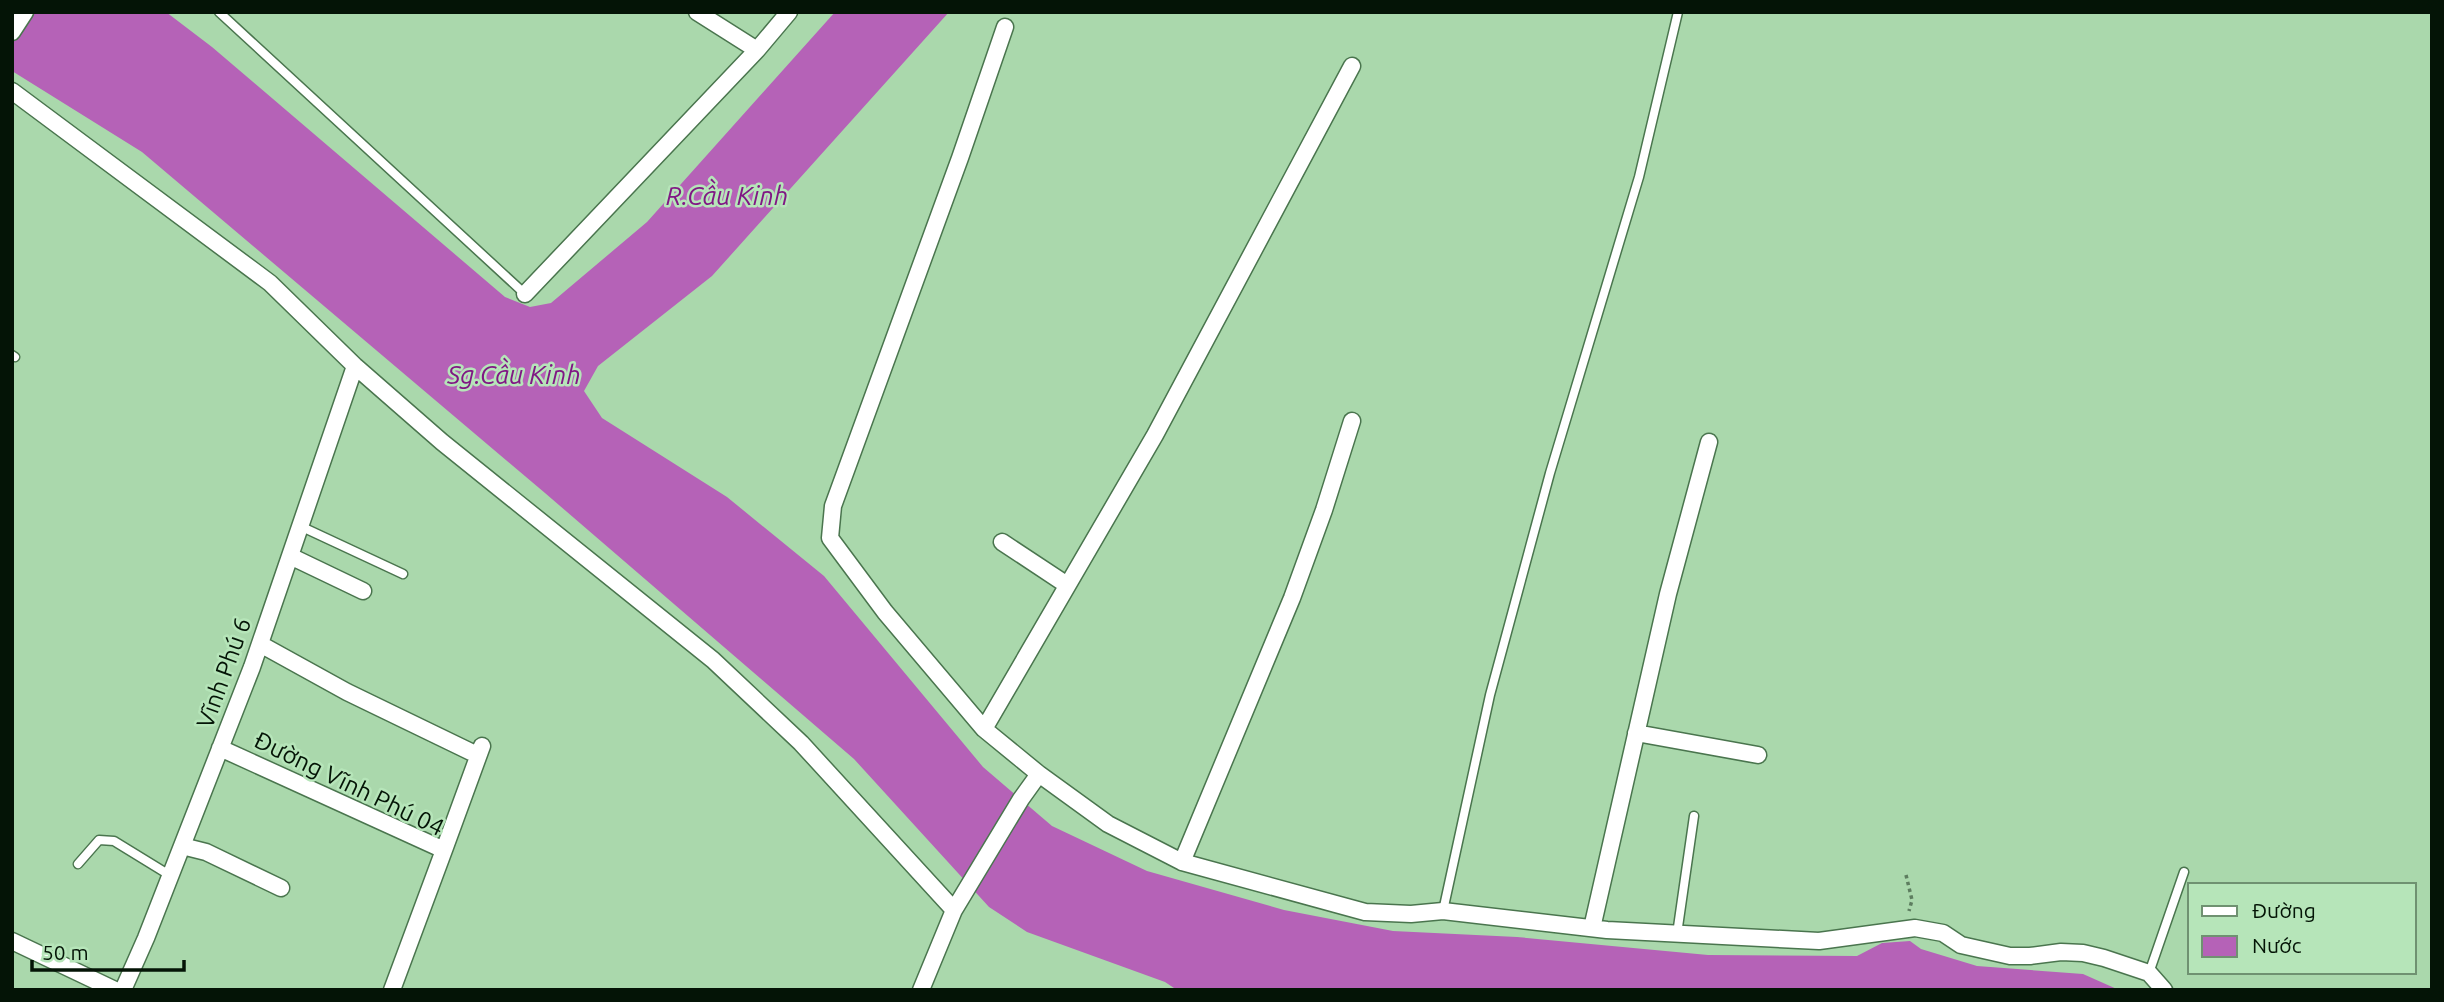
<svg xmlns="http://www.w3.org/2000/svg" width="2444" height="1002" viewBox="0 0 2444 1002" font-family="Ubuntu,sans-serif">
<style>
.water{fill:#b562b7}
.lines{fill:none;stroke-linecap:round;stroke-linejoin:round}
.service-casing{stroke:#4a754e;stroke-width:11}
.minor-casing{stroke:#4a754e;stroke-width:19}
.path{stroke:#5d7d5f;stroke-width:3.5;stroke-dasharray:3.5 3.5;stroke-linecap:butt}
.service{stroke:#fff;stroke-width:8}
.minor{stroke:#fff;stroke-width:16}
.labels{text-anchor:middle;stroke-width:5;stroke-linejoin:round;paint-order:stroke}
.street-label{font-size:24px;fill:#041406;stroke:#b6e5b9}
.water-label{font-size:26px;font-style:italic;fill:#801784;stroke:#b6e5b9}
</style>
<rect width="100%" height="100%" fill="#aad8ac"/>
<path class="water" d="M12,12H166L212,47L505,297L530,307L551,303L647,222L835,12H949L712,276L598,366L584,391L602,418L727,497L824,576L983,767L1052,826L1147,871L1284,910L1393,931L1517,937L1708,955L1857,956L1882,943L1910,941L1921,949L1977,966L2083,974L2119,990H1177L1165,982L1027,932L989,907L854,759L545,493L142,152L12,71Z"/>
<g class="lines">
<defs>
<path id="service" d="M219,12L525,294
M12,355L15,357
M300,526L403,574
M78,864L99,840L114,841L171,876
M1443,911L1490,695L1550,473L1639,177L1678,12
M1677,934L1694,816
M2149,973L2184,872"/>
<path id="minor" d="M697,12L757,50
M1005,27L960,158L833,506L830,538L885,612L984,729L1039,774
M12,32L25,12
M12,91L270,283L355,366L442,442L713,660L801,743L954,910
M525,294L757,50L789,12
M1002,542L1067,585
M290,556L363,591
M260,644L347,692L471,752
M984,729L1155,435L1352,66
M1636,733L1758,755
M220,748L444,850L392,990
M182,846L206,852L281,888
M444,850L482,746
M1182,862L1292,598L1324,510L1352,421
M1592,928L1668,594L1709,442
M12,941L115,990
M123,990L146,938L252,667L355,366
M921,990L954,910L1021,799L1039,774L1108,824L1182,862L1365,912L1411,914L1443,911L1607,930L1819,941L1915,928L1943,933L1961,945L2010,956H2030L2061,952L2083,953L2104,958L2149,973L2164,990"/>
</defs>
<use href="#service" class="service-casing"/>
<use href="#minor" class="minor-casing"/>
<path class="path" d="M1906,875L1912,900L1909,911"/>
<use href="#service" class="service"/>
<use href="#minor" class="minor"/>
</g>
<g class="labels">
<g class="street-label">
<text transform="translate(224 673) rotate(-70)" y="8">Vĩnh Phú 6</text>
<text transform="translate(349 784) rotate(26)" y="8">Đường Vĩnh Phú 04</text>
</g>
<g class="water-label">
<text x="727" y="205">R.Cầu Kinh</text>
<text x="514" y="384">Sg.Cầu Kinh</text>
</g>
</g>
<rect width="2444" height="1002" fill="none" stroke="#041406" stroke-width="28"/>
<rect x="2188" y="883" width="228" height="91" fill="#b6e5b9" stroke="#6f9171" stroke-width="2"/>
<rect x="2202" y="906" width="35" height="10" fill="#ffffff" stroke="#6f9171" stroke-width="2"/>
<text x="2252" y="918" font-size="21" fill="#041406">Đường</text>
<rect x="2202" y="936" width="35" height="21" fill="#b562b7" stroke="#6f9171" stroke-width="2"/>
<text x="2252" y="953" font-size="21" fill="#041406">Nước</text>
<path d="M32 960v10h152v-10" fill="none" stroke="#041406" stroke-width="3.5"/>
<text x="42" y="960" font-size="21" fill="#041406" stroke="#b6e5b9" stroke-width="5" paint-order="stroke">50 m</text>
</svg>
